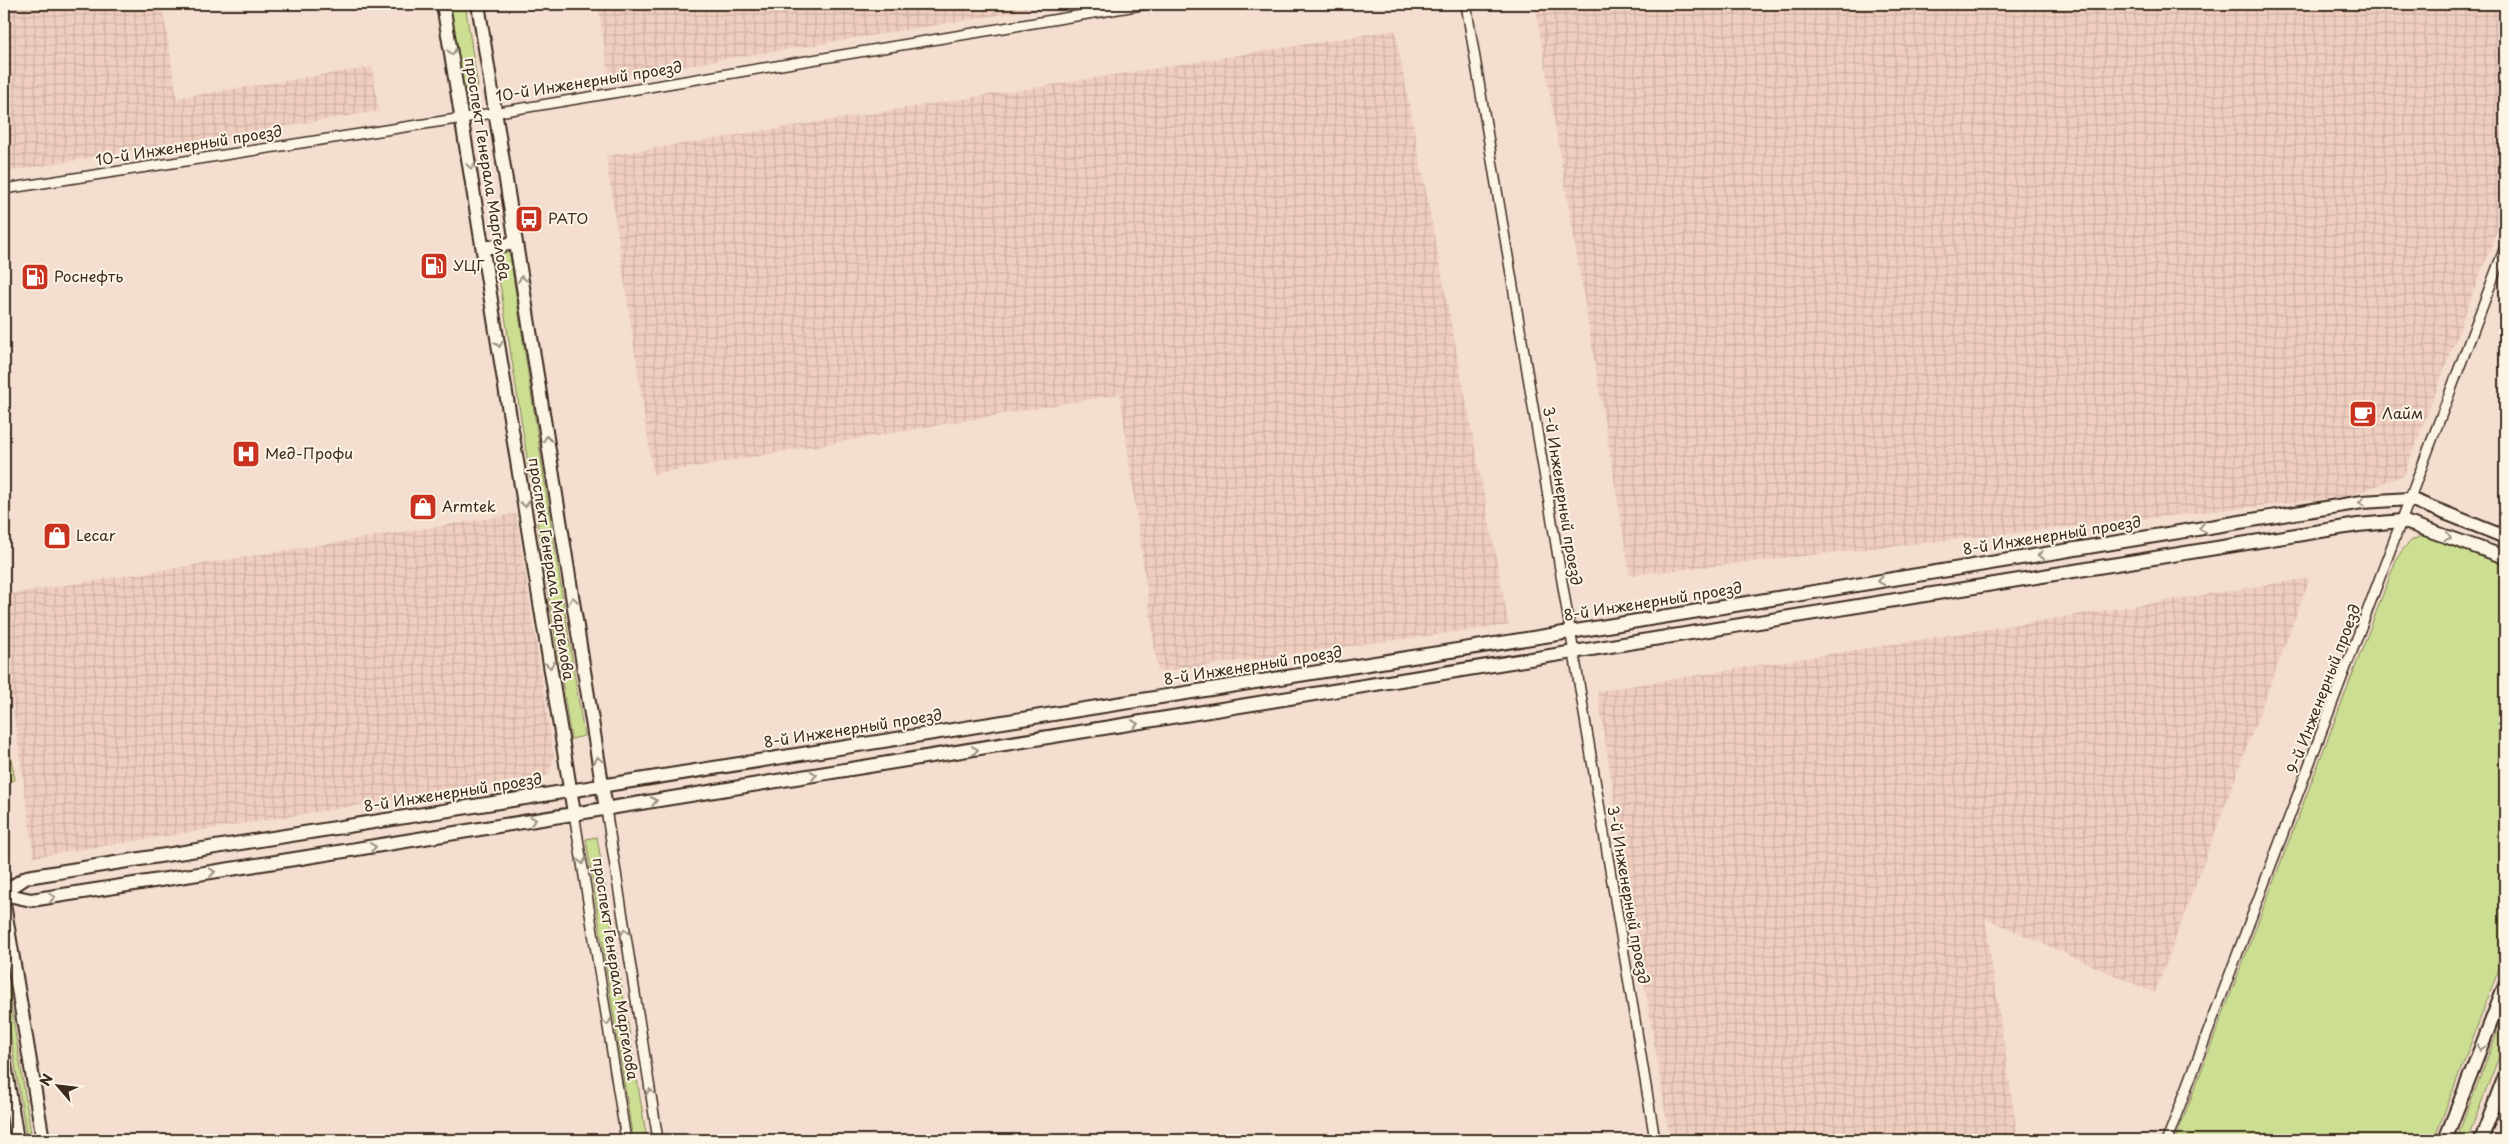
<svg xmlns="http://www.w3.org/2000/svg" width="2509" height="1144" viewBox="0 0 2509 1144" font-family="'Playpen Sans',sans-serif">
<style>
.industrial{fill:url(#industrial-grid)}
.green{fill:#ccde92;stroke:#848458}
.lines{fill:none;stroke-linecap:round;stroke-linejoin:round}
.street-casing{stroke:#3b2a1e;stroke-width:12}
.secondary-casing{stroke:#3b2a1e;stroke-width:16}
.street{stroke:#fcf5e5;stroke-width:9}
.secondary{stroke:#fcf5e5;stroke-width:12}
.oneway{stroke:#9c9082}
.labels{text-anchor:middle;stroke-width:4;stroke-linejoin:round;paint-order:stroke}
.street-label{font-size:15px;fill:#3b2a1e;stroke:#fcf5e5}
.poi-label{font-size:15px;fill:#3b2a1e;stroke:#fcf5e5;text-anchor:start}
</style>
<defs>
<pattern id="industrial-grid" width="8" height="8" patternUnits="userSpaceOnUse" patternTransform="scale(1.25)"><rect width="8" height="8" fill="#efcec0"/><path d="M0 4h8M4 0v8" fill="none" stroke="#ceb1a5"/></pattern>
</defs>
<rect width="100%" height="100%" fill="#f4decf"/>
<filter id="ink" filterUnits="userSpaceOnUse"><feTurbulence type="fractalNoise" baseFrequency=".02" numOctaves="2"/><feDisplacementMap in="SourceGraphic" scale="10" xChannelSelector="R" yChannelSelector="G"/><feConvolveMatrix kernelMatrix="1 2 1 2 8 2 1 2 1" color-interpolation-filters="sRGB"/></filter>
<g filter="url(#ink)">
<path class="industrial" d="M4,4H162L177,98L372,67L379,111L4,172Z
M598,4H1065L609,78Z
M1535,4H2505V209L2404,475L2351,496L1630,575Z
M1395,30L1509,625L1158,672L1120,394L653,474L606,156Z
M516,514L554,758L549,775L34,857L4,645V595Z
M2310,578L2155,993L1985,918L2018,1140H1670L1597,691Z"/>
<path class="green" d="M448,4H465L478,87L462,90Z
M507,251L510,256L584,736L571,739L496,258L499,253Z
M2430,535L2505,562V953L2434,1140H2175L2396,560C2405,545 2412,536 2430,535Z
M4,720L15,780L4,782Z
M597,837L647,1140H633L586,839Z
M4,960L32,1140H27L4,995Z
M2505,1012V1041L2467,1140H2456Z"/>
<g class="lines">
<defs>
<path id="street" d="M1466,4L1655,1140
M4,189L463,118L1148,4
M606,809L658,1140
M574,813L626,1140
M2167,1140L2505,247"/>
<path id="secondary" d="M443,4L574,813
M478,4L606,809
M484,248L516,243
M4,892L27,877L1570,632L2362,502L2410,499L2505,537
M4,894L31,900L301,858L2358,525L2402,521L2505,557
M4,904L43,1140
M4,1058L17,1140
M2445,1140L2505,986
M2481,1140L2505,1076"/>
</defs>
<use href="#street" class="street-casing"/>
<use href="#secondary" class="secondary-casing"/>
<use href="#street" class="street"/>
<use href="#secondary" class="secondary"/>
</g>
<defs><path id="oneway-chevron" d="M-2-3.5L2.5 0L-2 3.5" fill="none" stroke-width="1.6" stroke-linecap="round" stroke-linejoin="round" transform="scale(1.25)"/></defs>
<g class="oneway">
<use href="#oneway-chevron" transform="translate(452 52) rotate(80)"/>
<use href="#oneway-chevron" transform="translate(471 166) rotate(81)"/>
<use href="#oneway-chevron" transform="translate(522 279) rotate(-99)"/>
<use href="#oneway-chevron" transform="translate(499 344) rotate(81)"/>
<use href="#oneway-chevron" transform="translate(547 439) rotate(-99)"/>
<use href="#oneway-chevron" transform="translate(2362 502) rotate(173)"/>
<use href="#oneway-chevron" transform="translate(525 504) rotate(81)"/>
<use href="#oneway-chevron" transform="translate(2202 528) rotate(171)"/>
<use href="#oneway-chevron" transform="translate(2448 537) rotate(19)"/>
<use href="#oneway-chevron" transform="translate(2041 555) rotate(171)"/>
<use href="#oneway-chevron" transform="translate(1881 581) rotate(171)"/>
<use href="#oneway-chevron" transform="translate(573 600) rotate(-99)"/>
<use href="#oneway-chevron" transform="translate(550 665) rotate(81)"/>
<use href="#oneway-chevron" transform="translate(1135 724) rotate(-9)"/>
<use href="#oneway-chevron" transform="translate(975 750) rotate(-9)"/>
<use href="#oneway-chevron" transform="translate(598 760) rotate(-99)"/>
<use href="#oneway-chevron" transform="translate(814 775) rotate(-9)"/>
<use href="#oneway-chevron" transform="translate(654 801) rotate(-9)"/>
<use href="#oneway-chevron" transform="translate(533 820) rotate(-9)"/>
<use href="#oneway-chevron" transform="translate(373 847) rotate(-9)"/>
<use href="#oneway-chevron" transform="translate(582 861) rotate(81)"/>
<use href="#oneway-chevron" transform="translate(212 872) rotate(-9)"/>
<use href="#oneway-chevron" transform="translate(52 897) rotate(-9)"/>
<use href="#oneway-chevron" transform="translate(625 932) rotate(-99)"/>
<use href="#oneway-chevron" transform="translate(607 1022) rotate(81)"/>
<use href="#oneway-chevron" transform="translate(2481 1048) rotate(111)"/>
<use href="#oneway-chevron" transform="translate(650 1092) rotate(-99)"/>
</g>
</g>
<defs>
<symbol id="bus-square" viewBox="-11 -11 22 22"><rect x="-9" y="-9" width="18" height="18" rx="4" fill="#c8321e" stroke="#fcf5e5"/><path d="M-5-6H5V4H4V6H2V4H-2V6H-4V4H-5ZM-3.5-4V0h7V-4ZM-3.5 1.2v1.5H-2V1.2ZM2 1.2v1.5H3.5V1.2Z" fill="#fff"/></symbol>
<symbol id="fuel-square" viewBox="-11 -11 22 22"><rect x="-9" y="-9" width="18" height="18" rx="4" fill="#c8321e" stroke="#fcf5e5"/><path d="M-5.5-6h7V0h2V4h1.3V-2.5L3-4.5l.8-.8L6-3V5H2.5V1h-1V6h-7ZM-4.2-4.7v3.2H.2V-4.7Z" fill="#fff"/></symbol>
<symbol id="cafe-square" viewBox="-11 -11 22 22"><rect x="-9" y="-9" width="18" height="18" rx="4" fill="#c8321e" stroke="#fcf5e5"/><path d="M-5.5-4.5H6V0H3Q3 3.5 0 3.5H-2.5Q-5.5 3.5-5.5 0ZM3-3.2v2h1.7v-2ZM-6 4.5H4V6H-6Z" fill="#fff"/></symbol>
<symbol id="hospital-square" viewBox="-11 -11 22 22"><rect x="-9" y="-9" width="18" height="18" rx="4" fill="#c8321e" stroke="#fcf5e5"/><path d="M-5-5h3v3.5h4V-5h3V5h-3V1.5h-4V5h-3Z" fill="#fff"/></symbol>
<symbol id="shop-square" viewBox="-11 -11 22 22"><rect x="-9" y="-9" width="18" height="18" rx="4" fill="#c8321e" stroke="#fcf5e5"/><path d="M-5-2.5h2.3a2.7 3.5 0 0 1 5.4 0H5L5.5 6h-11ZM-1.5-2.5h3a1.5 2.3 0 0 0-3 0Z" fill="#fff"/></symbol>
</defs>
<g fill-rule="evenodd">
<use href="#bus-square" x="513" y="203" width="32" height="32"/>
<use href="#fuel-square" x="418" y="250" width="32" height="32"/>
<use href="#fuel-square" x="19" y="261" width="32" height="32"/>
<use href="#cafe-square" x="2347" y="398" width="32" height="32"/>
<use href="#hospital-square" x="230" y="438" width="32" height="32"/>
<use href="#shop-square" x="407" y="491" width="32" height="32"/>
<use href="#shop-square" x="41" y="520" width="32" height="32"/>
</g>
<g class="labels">
<g class="street-label">
<text transform="translate(589 82) rotate(-9)" y="5">10-й Инженерный проезд</text>
<text transform="translate(189 146) rotate(-9)" y="5">10-й Инженерный проезд</text>
<text transform="translate(487 169) rotate(81)" y="5">проспект Генерала Маргелова</text>
<text transform="translate(1562 496) rotate(81)" y="5">3-й Инженерный проезд</text>
<text transform="translate(2052 536) rotate(-9)" y="5">8-й Инженерный проезд</text>
<text transform="translate(551 569) rotate(81)" y="5">проспект Генерала Маргелова</text>
<text transform="translate(1653 602) rotate(-9)" y="5">8-й Инженерный проезд</text>
<text transform="translate(1253 666) rotate(-9)" y="5">8-й Инженерный проезд</text>
<text transform="translate(2324 689) rotate(-69)" y="5">9-й Инженерный проезд</text>
<text transform="translate(853 729) rotate(-9)" y="5">8-й Инженерный проезд</text>
<text transform="translate(453 793) rotate(-9)" y="5">8-й Инженерный проезд</text>
<text transform="translate(1628 895) rotate(80)" y="5">3-й Инженерный проезд</text>
<text transform="translate(615 969) rotate(81)" y="5">проспект Генерала Маргелова</text>
</g>
<g class="poi-label">
<text x="548" y="224">РАТО</text>
<text x="453" y="271">УЦГ</text>
<text x="54" y="282">Роснефть</text>
<text x="2382" y="419">Лайм</text>
<text x="265" y="459">Мед-Профи</text>
<text x="442" y="512">Armtek</text>
<text x="76" y="541">Lecar</text>
</g>
</g>
<rect width="2509" height="1144" fill="none" stroke="#fcf5e5" stroke-width="20"/>
<rect x="10" y="10" width="2489" height="1124" fill="none" stroke="#3b2a1e" stroke-width="2" filter="url(#ink)"/>
<g transform="translate(58 1086) rotate(298)" stroke="#fcf5e5" stroke-width="4" paint-order="stroke">
<path d="M0-4L9 19L0 12L-9 19Z" fill="#3b2a1e"/>
<text y="-8" font-size="14" font-weight="bold" text-anchor="middle" fill="#3b2a1e">N</text>
</g>
</svg>
